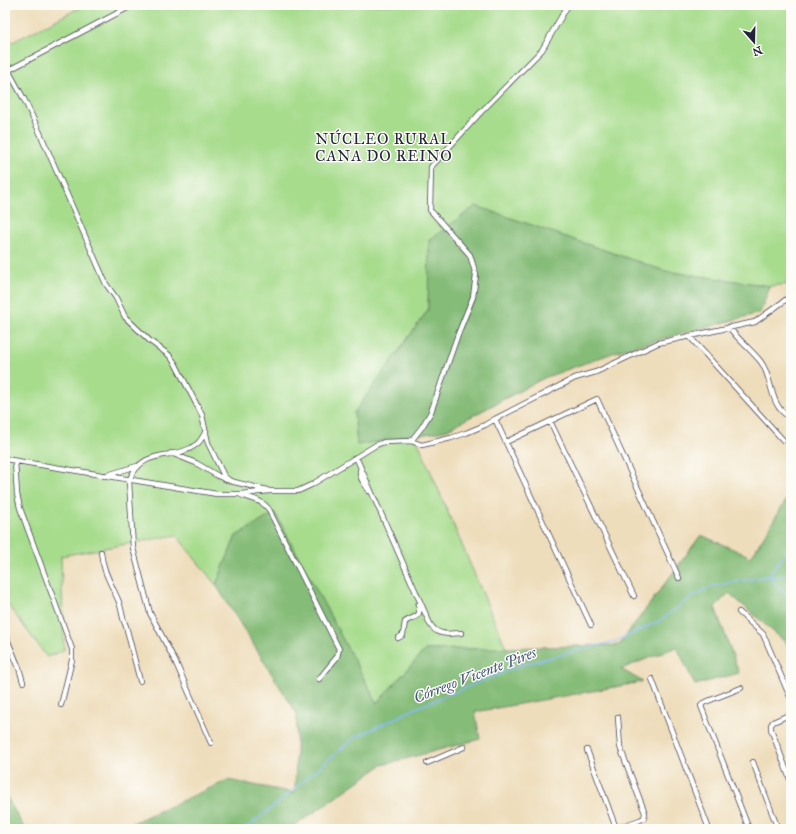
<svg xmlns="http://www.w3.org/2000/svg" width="796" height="834" viewBox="0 0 796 834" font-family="'IM FELL Great Primer',serif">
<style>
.green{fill:#a7dc8d;stroke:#647f64}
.forest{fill:#85bc78;stroke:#546f5a}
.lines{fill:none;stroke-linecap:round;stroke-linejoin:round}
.stream{stroke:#87baf4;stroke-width:1.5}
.minor-casing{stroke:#413e4e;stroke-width:6}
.minor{stroke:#fff;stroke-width:4.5}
.labels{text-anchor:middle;stroke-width:3;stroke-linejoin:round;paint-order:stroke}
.neighbourhood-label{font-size:15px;letter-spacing:1px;fill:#22223b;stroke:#fdfcf7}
.water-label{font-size:15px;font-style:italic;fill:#45577c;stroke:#fdfcf7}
</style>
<rect width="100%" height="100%" fill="#fdfcf7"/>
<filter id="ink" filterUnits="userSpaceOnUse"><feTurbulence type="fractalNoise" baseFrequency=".025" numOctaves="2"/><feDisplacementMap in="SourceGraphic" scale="8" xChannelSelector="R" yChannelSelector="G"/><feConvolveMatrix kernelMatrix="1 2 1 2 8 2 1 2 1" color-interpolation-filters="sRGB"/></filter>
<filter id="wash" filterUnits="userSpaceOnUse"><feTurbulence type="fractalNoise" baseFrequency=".012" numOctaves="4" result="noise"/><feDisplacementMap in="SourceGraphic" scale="16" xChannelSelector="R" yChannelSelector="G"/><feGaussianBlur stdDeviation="0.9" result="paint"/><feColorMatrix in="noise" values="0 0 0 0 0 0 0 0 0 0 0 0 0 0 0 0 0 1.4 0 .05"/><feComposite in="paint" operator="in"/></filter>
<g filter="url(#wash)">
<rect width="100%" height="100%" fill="#edb"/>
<path class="green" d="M85,5H791V284L770,286L665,271L476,206L430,240L428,310L354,413L357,444L415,435L506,648L425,650L377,703L275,513L236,536L216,585L176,535L61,556L64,650L47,657L5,601V46Z"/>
<path class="forest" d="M476,206L665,271L770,286L760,313L621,350L544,378L444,431L357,445L354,413L428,310L429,240Z
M791,492V647L729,593L715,607L739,673L695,685L677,647L621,669L643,682L475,712L480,739L382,765L290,829H119L228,780L295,793L297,714L216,585L236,536L275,513L377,703L425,650L619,645L701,535L751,557Z
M5,794L25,829H5Z"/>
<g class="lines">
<path class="stream" d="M768,576L791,599
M768,576H791
M244,829L268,811L354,738L418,707L524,664L616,641L659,621L694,595L713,586L768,576L791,546"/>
</g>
</g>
<g filter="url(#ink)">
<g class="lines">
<defs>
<path id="minor" d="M8,70L24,99L40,133L106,284L116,298L125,317L150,341L169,355L175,363L202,415L208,443L224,476L230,481L267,490
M7,71L133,5
M729,327C738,340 751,349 761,362C773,378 769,405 788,416L791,415
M689,336L783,440
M495,419L591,625
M550,421L634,596
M206,431C203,436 201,441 197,444C175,462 143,445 129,481L133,548L150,613L176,663L211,743
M411,441L422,427L431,412L458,334L473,297L476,275L470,255L430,210L431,167L481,112L542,50L568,5
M506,442L597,399L679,578
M171,453L196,463L218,476L227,480
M356,457L430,624C437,636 448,634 461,633
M5,459L217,494H240L270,491H298L311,485L376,445L384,442L411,441L422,445L451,438L466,433L485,425L495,419L575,378L596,372L658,343L755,322L791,296
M15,461L17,494L20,508L72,649V660L61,705
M361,468C357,476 365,484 369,491
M104,476L137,466
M241,495C254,499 268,502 272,516L339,649L337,657L319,679
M101,552C103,572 111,583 119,602C122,610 122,619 126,626L140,681
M739,612L763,634L791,699
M5,634L19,668L23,682
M398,638L403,635L405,622C413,616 423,618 418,605
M652,679L709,829
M741,688L703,703L701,706L749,829
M791,714L773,722L771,725V729L791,782
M587,750L616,828
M753,762L778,829
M427,763L464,747
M614,829L640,820L644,818L645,813L620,747L618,717"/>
</defs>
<use href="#minor" class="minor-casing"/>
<use href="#minor" class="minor"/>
</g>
</g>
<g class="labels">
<g class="neighbourhood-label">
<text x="384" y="144">NÚCLEO RURAL<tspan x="384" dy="17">CANA DO REINO</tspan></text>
</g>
<g class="water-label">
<text transform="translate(475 675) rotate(-21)" y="5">Córrego Vicente Pires</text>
</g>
</g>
<rect width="796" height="834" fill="none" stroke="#fdfcf7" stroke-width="20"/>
<g transform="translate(754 42) rotate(160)" stroke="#fdfcf7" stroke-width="3" paint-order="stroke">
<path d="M0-3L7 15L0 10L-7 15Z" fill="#22223b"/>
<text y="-6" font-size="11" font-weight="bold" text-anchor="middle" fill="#22223b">N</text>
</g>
</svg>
